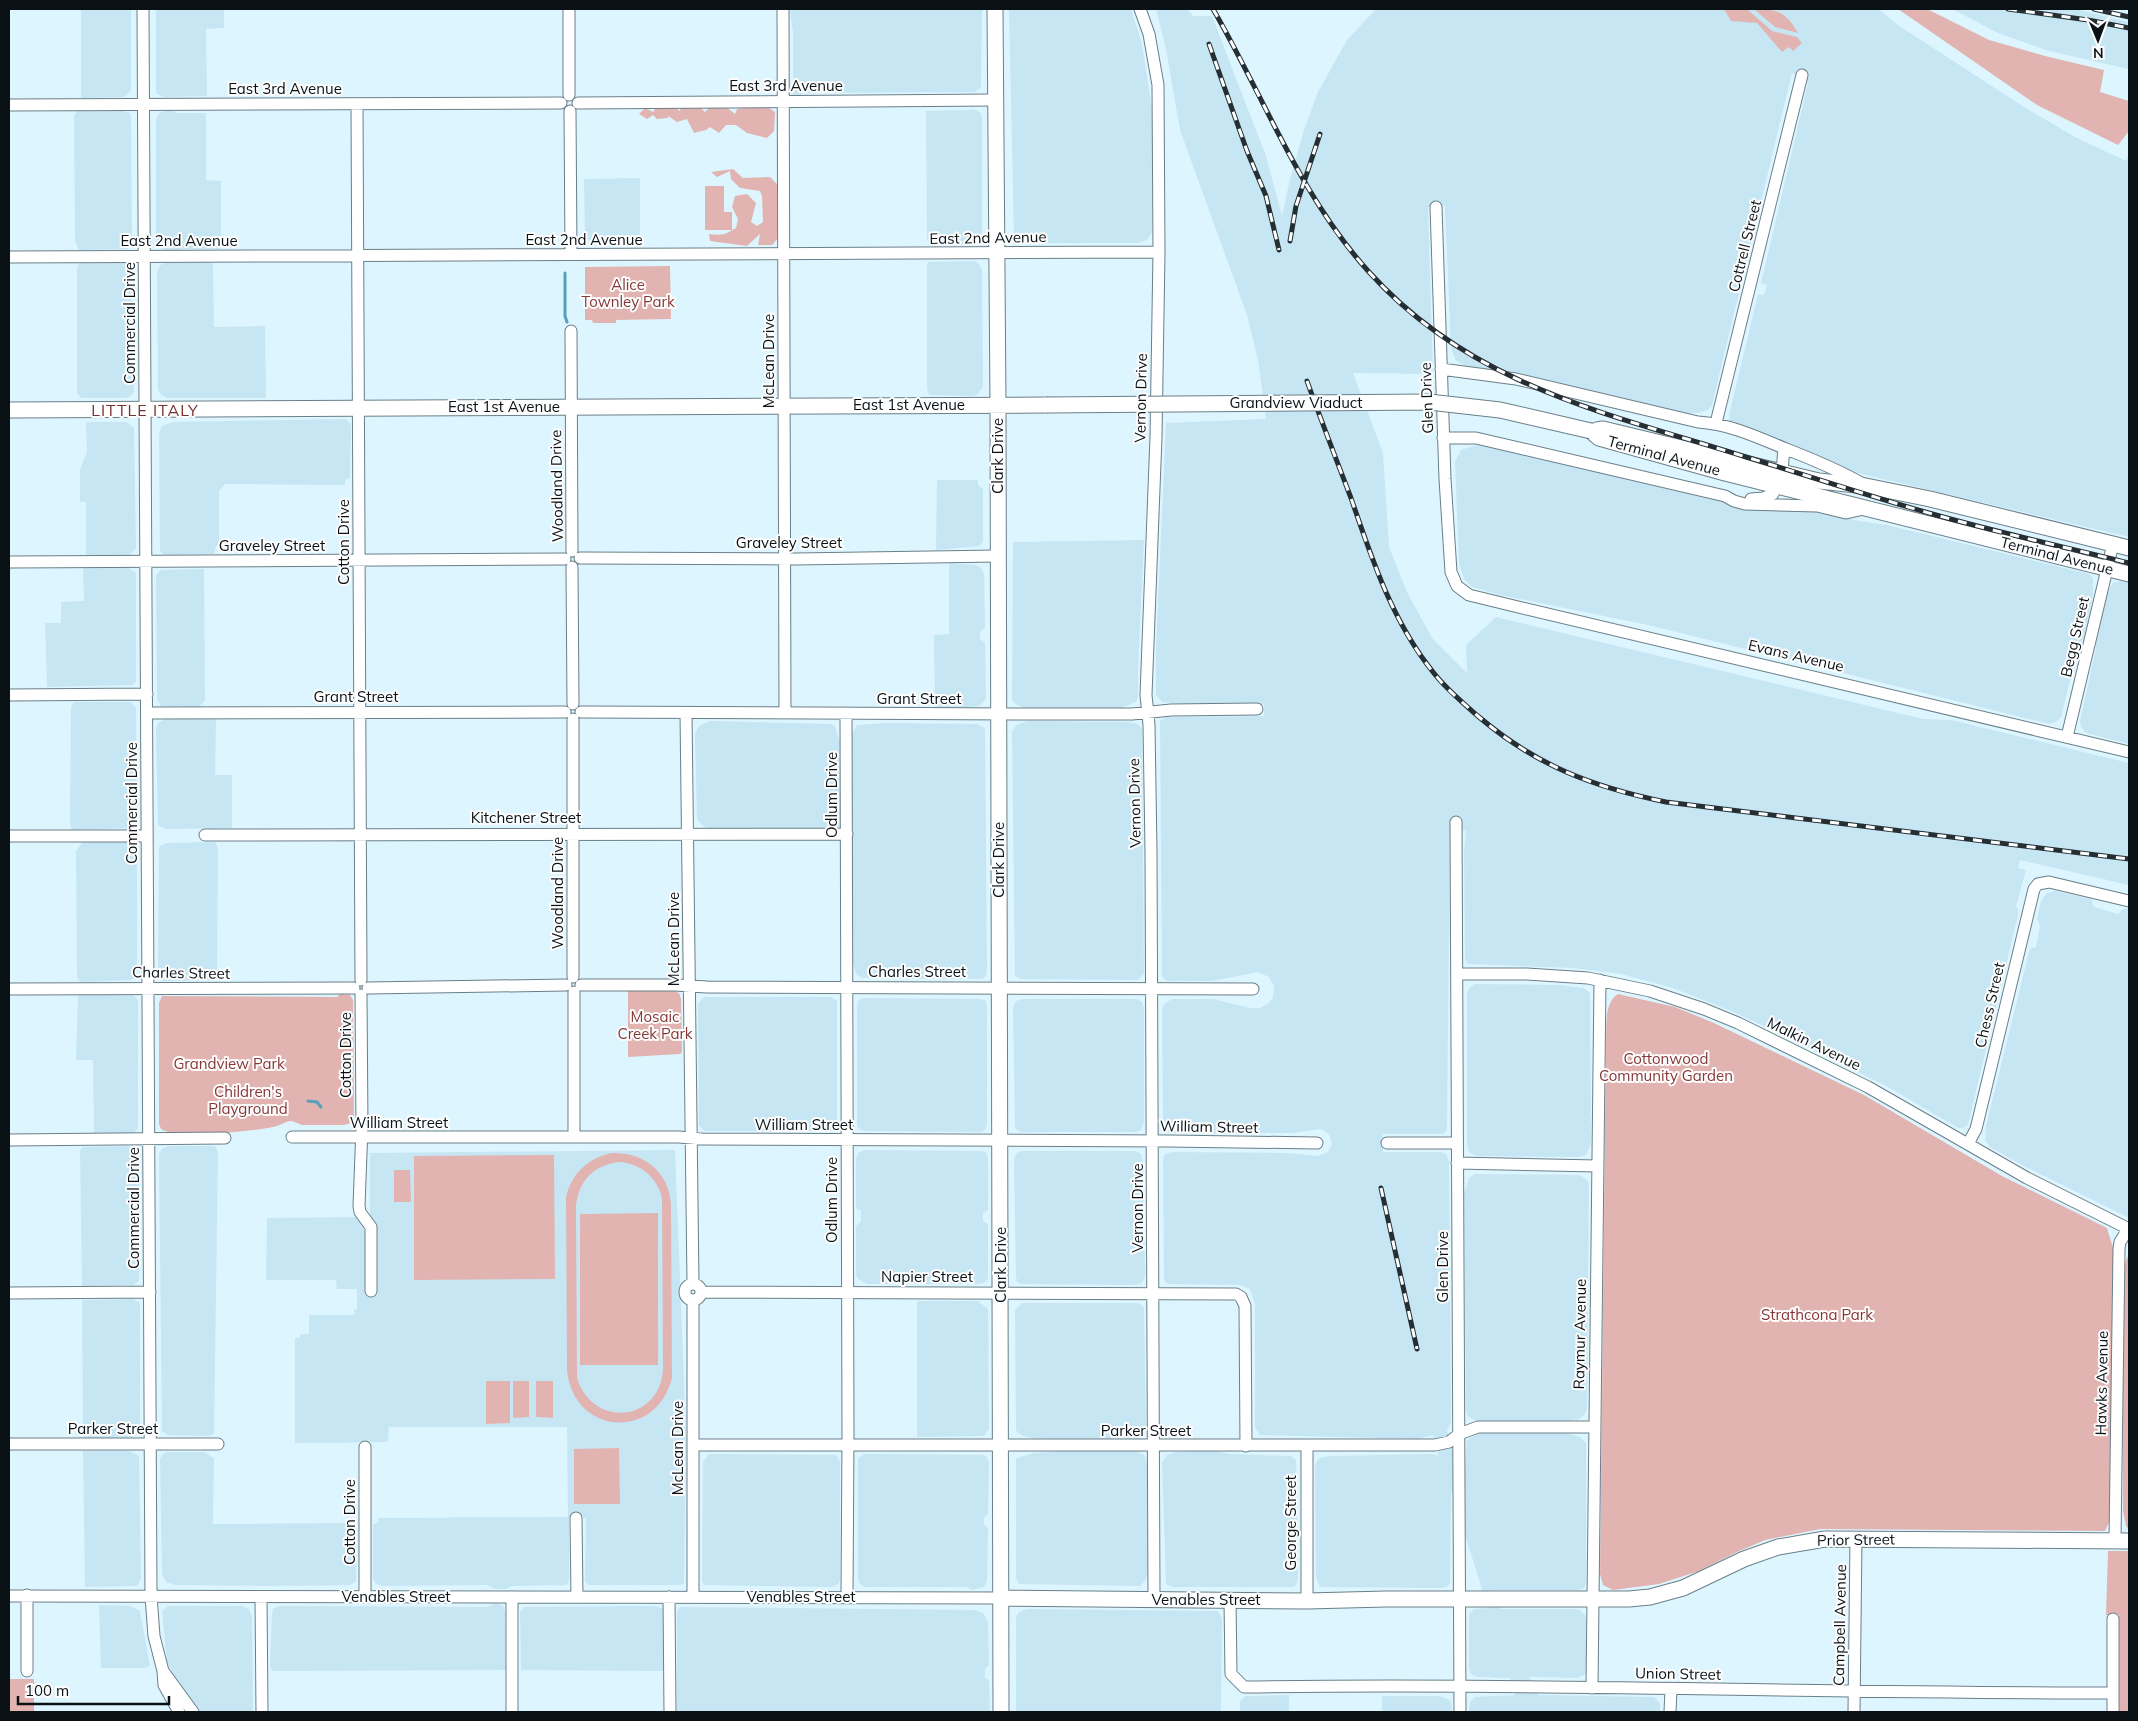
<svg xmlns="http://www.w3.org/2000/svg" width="2138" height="1721" viewBox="0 0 2138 1721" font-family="Mulish,sans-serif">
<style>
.built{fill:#c7e6f4}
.green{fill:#e2b4b1;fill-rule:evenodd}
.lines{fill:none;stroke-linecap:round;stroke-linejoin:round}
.stream{stroke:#5a9fba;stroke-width:3}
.minor-casing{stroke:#6a7f88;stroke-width:13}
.major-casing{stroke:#6a7f88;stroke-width:17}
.minor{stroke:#fff;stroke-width:11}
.major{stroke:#fff;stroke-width:15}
.rail-casing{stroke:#252f33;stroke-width:5}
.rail{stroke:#fdfdfd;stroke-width:3;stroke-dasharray:9;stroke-linecap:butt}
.major-bridge-casing{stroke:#6a7f88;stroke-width:17;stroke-linecap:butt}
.major-bridge{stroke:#fff;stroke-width:15}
.labels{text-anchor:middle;stroke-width:4;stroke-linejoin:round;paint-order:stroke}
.street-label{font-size:15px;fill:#091115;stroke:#fdfdfd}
.park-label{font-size:15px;fill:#873737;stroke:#fdfdfd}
.neighbourhood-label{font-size:16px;letter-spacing:1px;fill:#783130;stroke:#fdfdfd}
</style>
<rect width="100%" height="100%" fill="#ddf5ff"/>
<path class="built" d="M81,9H131V91L124,97L81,98Z
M156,9H224V28L206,29L207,96L163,97L156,93Z
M790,9H982L981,88L974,92L803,93L800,96L792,94L790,89L793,87V33Z
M1009,9H1131L1142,44L1152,110V232L1147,240L1138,243H1021L1014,238Z
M1156,9H1187L1193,16H1212L1266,156L1282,216L1290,179L1304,130L1318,92L1347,40L1376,9H1878L1898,25L2024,107L2077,138L2126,161L2129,153V537L1849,471L1730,423L1729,415L1758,294L1764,295L1767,285L1761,283L1808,83L1792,73L1712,405L1708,410L1698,413H1683L1530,376L1468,367L1458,362L1455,359L1451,348L1445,206L1428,207L1433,374L1353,373L1383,453L1389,547L1407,592L1432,638L1467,673L1466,645L1496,617L1923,719L1951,720L2129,763V885L2020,860L2018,868L2026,870L2016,906L2018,909V915L1969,1121L1967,1126L1962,1128H1958L1888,1087L1777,1032L1731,1011L1673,988L1621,974L1573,968L1468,964L1465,959L1464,852L1466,831L1450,828L1447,1130L1443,1134H1383V1152H1440L1446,1154L1449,1161L1451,1422L1447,1431L1464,1484L1467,1440L1479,1432H1564L1580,1437L1586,1443V1584L1584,1588L1578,1590H1493L1500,1609H1576L1580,1610L1585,1615L1589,1629L1588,1673L1577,1678L1529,1677L1538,1695L1654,1697L1660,1703V1712H1469L1470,1702L1475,1697L1515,1695L1510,1678L1477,1677L1471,1674L1469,1668V1614L1474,1609L1488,1608L1451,1490L1450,1582L1448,1586L1442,1588L1320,1587L1316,1577L1315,1467L1317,1461L1320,1458L1330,1456L1432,1454L1439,1456L1433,1435L1416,1439L1260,1435L1255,1427V1304L1250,1289L1240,1285L1168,1284L1164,1281L1163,1158L1165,1154L1172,1152L1287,1153L1318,1156L1328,1152L1332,1144L1329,1134L1321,1129L1291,1133H1170L1165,1131L1163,1128L1162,1010L1164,1004L1172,999H1213L1250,1008H1260L1269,1003L1273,997L1274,986L1269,977L1258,972L1212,981H1169L1165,980L1162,976L1160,721L1166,717L1264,716V704H1179L1162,702L1156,695V648L1166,423L1266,419L1258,360L1247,315L1180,130L1166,49Z
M1952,9H2076L2129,22V69L2049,51L1998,33Z
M973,109L980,112L982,116V239L973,244L929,245L927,239L926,111L971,110Z
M77,111H123L130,113L131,118L132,243L127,249L79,250L75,241L74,116Z
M164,111H174L176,113H206V180L221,181V249H182L178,252L168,251L158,247L156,242V120L158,114Z
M640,178V240H585L584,179Z
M974,261L979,264L982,270L983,387L978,394L973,396L929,395L927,389V266L928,262Z
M124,262L129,264L132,270L134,392L129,397L125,398H81L77,393V269L79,263Z
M166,263H213L214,327L265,326L266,398H167L161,395L158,389L157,273L160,265Z
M346,419L351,425L350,478L345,480V485L225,484L219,491V546H216L214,554L170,555H165L160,551L159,434L162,426L173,422Z
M86,422H127L134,428L136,548L129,556H86V502H80V469L87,452Z
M1477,445L1507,451L1739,506L1815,511L1859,521L1887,525L2089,574L2093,578V595L2084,638L2079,644L2061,717L2056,722L2049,724L1648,625L1500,595L1472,587L1464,579L1459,563L1455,462L1461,450Z
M937,480H978V485L983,489V541L980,546L936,550Z
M1144,540L1138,670V697L1136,702L1121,708H1024L1014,703L1012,699L1013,542Z
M949,563L976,565L981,568L984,573L985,628L980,632V639L985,643L986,699L979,706L960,708L935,707L934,635L949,634Z
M83,568H129L136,573V681L133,685L47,687L45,623H61V602L84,601Z
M204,569L205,700L199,707L161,706L157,699L156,575L161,570Z
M2121,581L2129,583V744L2086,733L2081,727L2080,721L2096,649V632L2105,596L2113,583Z
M74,702H130L136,707L137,821L133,828L72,830L70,823L71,707Z
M165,719H216L215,775H232V828L166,829L158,825L156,729L158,723Z
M710,721L830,724L835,726L840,743L841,825L839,829L834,830L706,828L697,820L695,734L699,726Z
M1028,721L1128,722L1138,724L1142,729L1144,973L1138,980L1021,979L1015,976L1012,732L1016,725Z
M887,723L977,724L985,728L987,970L986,976L982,979H940L937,974H928L925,979L862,978L856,974L852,960V734L857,725Z
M83,842H125L133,844L137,848V972L136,976L131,980L80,982L77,977L76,851Z
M215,842L218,848L217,980L163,981L158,973L159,847L166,843Z
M2055,891L2091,899L2094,907L2118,914L2123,909L2129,908V1218L2018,1163L1990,1147L1985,1140L1986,1126L2029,952L2031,948L2036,947L2040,926L2037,919L2041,901L2046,894Z
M1475,984L1560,985L1584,988L1590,993L1591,1144L1586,1155L1580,1157L1476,1156L1469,1152L1467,1144V994L1469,988Z
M131,994L136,997L138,1002V1128L133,1134H94L93,1060H76L78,995Z
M704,997H831L837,1001V1127L830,1131H705L699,1126L698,1004Z
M863,998L979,999L985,1000L987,1005V1125L985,1130L981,1132L864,1131L859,1129L857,1125V1004L859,1000Z
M1023,999H1137L1142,1002L1144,1008V1122L1141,1130L1136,1132H1021L1016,1129L1015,1126L1013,1007L1016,1001Z
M127,1146L134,1148L139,1157V1281L133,1285L82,1286L80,1151L82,1147Z
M168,1146H215L218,1151L214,1434L207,1436L167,1435L162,1431L159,1154L162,1149Z
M675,1150L686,1434L684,1583L680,1585H588L585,1581L586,1518H569V1581L566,1585L512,1586L506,1589H495L487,1585L382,1586L375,1583L373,1578V1525L378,1522V1518L568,1517L567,1427H389L388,1442L295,1443V1338H300V1334H309V1315H354V1310L357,1309V1289H337L336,1280H266L267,1218L370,1217V1153Z
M864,1150L980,1151L986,1152L988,1157V1210L983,1213V1221L988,1224V1278L986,1282L979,1284H867L858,1279L856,1275V1226L861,1221V1211L856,1208V1158L858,1153Z
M1022,1151H1135L1141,1154L1143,1162L1145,1276L1142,1283L1137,1285L1022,1284L1017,1282L1016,1276L1014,1159L1017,1153Z
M1475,1174L1579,1175L1585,1178L1589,1183L1587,1408L1585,1414L1579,1419L1567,1421H1477L1468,1417L1466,1411L1464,1193L1469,1178Z
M133,1299L139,1302L140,1305V1431L137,1435L131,1437L84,1439L83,1435L82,1300Z
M917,1301H978L988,1309L989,1429L984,1436L917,1437Z
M1022,1303H1137L1142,1305L1144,1308L1146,1431L1143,1437L1135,1440L1045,1439L1026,1437L1018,1433L1016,1430L1015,1310Z
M1086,1450H1134L1144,1455L1146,1458L1150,1489L1149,1568L1145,1581L1140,1586L1019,1584L1016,1578V1461L1017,1458L1034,1453Z
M83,1451H129L139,1456L141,1578L137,1586L85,1587Z
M1216,1451L1228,1454L1291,1456L1296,1460L1298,1579L1296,1585L1293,1587H1173L1166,1584L1162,1462L1167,1455L1176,1452Z
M167,1452H204L214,1458L213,1524L351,1523L357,1527L356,1581L350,1585L272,1586L175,1585L166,1582L162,1574L160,1459L162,1455Z
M709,1454L836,1455L840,1461V1580L838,1584L833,1587L704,1585L702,1581L703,1462Z
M864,1454L982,1455L987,1457L989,1463L988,1514L984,1517V1525L988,1528L987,1581L984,1587L972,1590L966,1587H865L860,1584L858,1579V1458Z
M496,1603L503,1606L505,1611L506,1670L272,1671L270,1666L272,1614L273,1609L279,1606L487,1607Z
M99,1605L131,1606L140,1611L150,1666L144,1668H101Z
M168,1606H243L249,1609L252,1616L253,1712H199L196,1710L176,1681L167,1662L162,1611Z
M654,1606L665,1609V1671L521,1670L520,1612L524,1607Z
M680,1607L976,1610L984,1614L988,1623L989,1665L985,1669V1678L989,1680L990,1712H677V1612Z
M1027,1609L1218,1611L1222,1618L1221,1712H1016V1617L1019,1612Z
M1289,1695V1712H1240V1702L1242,1699L1246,1696Z
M1382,1696H1439L1448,1699L1451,1702L1452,1712H1382Z"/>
<path class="green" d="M1724,9H1747L1772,31L1797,37L1802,43L1793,51L1789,47L1782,52L1757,23L1731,21Z
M1754,9C1778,9 1786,12 1798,33L1775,27Z
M1898,9H1927L1989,40L2045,56L2104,70L2100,92L2129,101V131L2118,145L2037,105Z
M763,104L775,112L774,131L767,138L747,133L736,125H726L719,133L710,127L706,130L694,133L687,119L677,122L668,116V118L657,119L653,115L647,119L639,114L645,108L653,112L656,108L674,107L680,111L681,107H700L705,112L709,108L726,107L735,114L737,109Z
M733,169L743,178L770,177L778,185L786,203L778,214L779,237L772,245H758L760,234L747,246L710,241L709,234C717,235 725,236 732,230H705V186H724V212H732V230L736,228L738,219L732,207L735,196L747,194L756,203L751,222L757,226L763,222L762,196L760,191L740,188L731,179L730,171L717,177L711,172Z
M670,266L671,319L616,320V323H593L592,320H585V267Z
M628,991H674L679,993L681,999L682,1052L680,1054L628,1057Z
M340,994L350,995L353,1000L354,1122L344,1125H302L292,1121C286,1121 283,1124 277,1126C259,1131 175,1139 161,1129L159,1124V1003L162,996L337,997Z
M1618,994L1675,1007L1714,1023L1864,1095L2002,1176L2107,1228L2114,1251L2111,1518L2105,1531L1820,1529L1765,1540L1735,1553L1699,1571L1659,1584L1613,1590L1603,1585L1600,1574L1606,1039C1607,1024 1604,1003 1618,994Z
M612,1153C644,1152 669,1172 671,1204L672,1378C656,1442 573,1435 567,1370L566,1197C572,1173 588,1158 612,1153ZM622,1162C643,1166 656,1177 662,1197L663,1369C660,1422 593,1429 577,1378L576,1207C578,1180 596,1163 622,1162Z
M554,1155L555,1279L414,1280V1156Z
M394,1170H410L411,1202H394Z
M658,1213V1365H580V1214Z
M2129,1254V1530L2126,1526L2123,1511V1278L2126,1260Z
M486,1381H510V1423L486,1424Z
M513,1381H529V1417L513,1418Z
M536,1381H553V1418L536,1417Z
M619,1448L620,1504H574V1449Z
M2108,1551H2129V1712H2119L2118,1710L2119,1615H2106Z
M9,1679H34V1712H9Z"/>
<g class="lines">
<path class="stream" d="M565,273V316L567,322
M308,1101L317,1102L321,1107"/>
<defs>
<path id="minor" d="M143,9L151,1596L154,1636L163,1671L164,1685L179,1712
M569,9V95
M783,9L785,713
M1140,9L1149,34L1158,85L1159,252L1156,437L1146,695L1149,725L1151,851L1154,1600
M578,103L995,100
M357,104L361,980
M9,105L561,103
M570,111L571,254
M1436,207L1445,479L1451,572L1457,586L1469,595L1514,606L2129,752
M9,257L1159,252
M571,331L572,551
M1441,369L1516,379L1698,422C1730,424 1757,437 1786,449C1812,459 1838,470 1863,484
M1716,423L1802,75
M1443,438H1476L1725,496L1734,501L1745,504L1817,506L1846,513L1864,509
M1751,499L1763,498L1773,494L1782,471L1784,448
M580,558L796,559L997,556
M9,562L565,559
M572,567L573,704
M9,695L147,694
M581,712L1017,714H1132L1171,710L1257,709
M147,713L565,712
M686,713L693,1284
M846,713L848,1435L847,1597
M573,719V977
M2067,737L2113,544
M1456,822L1460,1712
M205,835L847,834
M9,836H147
M1458,974H1527L1588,978L1650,991L1704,1009L1738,1023L1868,1087L2027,1178L2129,1229
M581,985H675L707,987L1253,989
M368,988L566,985
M9,989L354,988
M574,992V1137
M361,995L362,1127L359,1206L360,1212L371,1227V1291
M292,1137H679L702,1139L1169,1141L1317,1143
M9,1140L225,1138
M1387,1143H1457
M1968,1144L1976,1129L2034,889L2038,884L2049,882L2129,901
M1457,1163L1597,1166
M685 1292a8 8 0 1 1 16 0a8 8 0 1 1-16 0Z
M701,1292L1236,1294L1241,1297L1245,1306L1246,1446
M9,1293L150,1292
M693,1300V1597
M9,1444H218
M693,1445H1435L1449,1442L1459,1434L1478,1427H1594
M365,1447V1597
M576,1518L577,1597
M2115,1541L2119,1249L2120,1242L2128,1229
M27,1595V1671
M9,1596L1002,1598
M261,1597L262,1712
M669,1597L670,1712
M1230,1600L1231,1674L1244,1687C1533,1683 1823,1693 2113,1693
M1307,1601V1446
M163,1671L193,1712
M1592,1688L1600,980
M512,1712V1597
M1670,1712L1671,1690
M1854,1712L1856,1539
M2113,1712V1619"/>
<path id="major" d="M995,9L998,405L1001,1712
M9,410L1046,405
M1597,430L1603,429L1819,481L1866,486L1930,499L2129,548
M1591,431L1599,438L1725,473L2129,574
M1002,1598L1307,1601L1386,1599H1629L1650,1597L1683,1588L1744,1559L1778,1547L1825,1539L2129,1541"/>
</defs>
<use href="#minor" class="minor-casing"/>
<use href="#major" class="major-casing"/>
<use href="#minor" class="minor"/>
<use href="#major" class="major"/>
<defs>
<path id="rail" d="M1213,9C1264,97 1300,196 1369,272C1472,386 1606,413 1746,457C1809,476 1872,497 1936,515C2000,533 2065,547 2129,563
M2008,9L2088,20L2129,28
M2094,9L2129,17
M1209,44L1247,151L1266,196L1279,250
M1290,241L1296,206L1320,134
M1307,381C1321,420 1336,459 1351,498C1372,559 1392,621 1433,672C1446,689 1463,703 1479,717C1537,766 1593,787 1666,802L2129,859
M1381,1188L1417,1349"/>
</defs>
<use href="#rail" class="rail-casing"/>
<use href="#rail" class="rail"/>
<defs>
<path id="major-bridge" d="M1046,405L1429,402L1500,410L1591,431"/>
</defs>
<use href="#major-bridge" class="major-bridge-casing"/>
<use href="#major-bridge" class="major-bridge"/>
</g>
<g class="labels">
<g class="street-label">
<text x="786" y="91">East 3rd Avenue</text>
<text x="285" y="94">East 3rd Avenue</text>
<text transform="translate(988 238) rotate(-1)" y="5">East 2nd Avenue</text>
<text x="584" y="245">East 2nd Avenue</text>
<text x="179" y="246">East 2nd Avenue</text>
<text transform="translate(1745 246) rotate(-76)" y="5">Cottrell Street</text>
<text transform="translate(130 323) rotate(-90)" y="5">Commercial Drive</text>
<text transform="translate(769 361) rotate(-90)" y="5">McLean Drive</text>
<text transform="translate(1141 398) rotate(-89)" y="5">Vernon Drive</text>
<text transform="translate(1427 398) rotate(-92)" y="5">Glen Drive</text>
<text x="1296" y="408">Grandview Viaduct</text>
<text x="909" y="410">East 1st Avenue</text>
<text x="504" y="412">East 1st Avenue</text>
<text transform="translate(998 456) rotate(-90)" y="5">Clark Drive</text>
<text transform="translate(1664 456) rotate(15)" y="5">Terminal Avenue</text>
<text transform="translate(557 486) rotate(-91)" y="5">Woodland Drive</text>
<text transform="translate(344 542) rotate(-90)" y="5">Cotton Drive</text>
<text x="789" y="548">Graveley Street</text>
<text x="272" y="551">Graveley Street</text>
<text transform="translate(2057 556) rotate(14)" y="5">Terminal Avenue</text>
<text transform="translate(2075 637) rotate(-77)" y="5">Begg Street</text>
<text transform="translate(1796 656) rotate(13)" y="5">Evans Avenue</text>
<text x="356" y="702">Grant Street</text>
<text x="919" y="704">Grant Street</text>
<text transform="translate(832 795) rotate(-90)" y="5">Odlum Drive</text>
<text transform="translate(132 803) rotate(-90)" y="5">Commercial Drive</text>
<text transform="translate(1135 803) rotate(-91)" y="5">Vernon Drive</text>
<text x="526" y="823">Kitchener Street</text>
<text transform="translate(999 860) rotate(-90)" y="5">Clark Drive</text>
<text transform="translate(558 893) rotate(-90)" y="5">Woodland Drive</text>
<text transform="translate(674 939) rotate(-90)" y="5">McLean Drive</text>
<text x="917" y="977">Charles Street</text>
<text transform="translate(181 973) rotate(1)" y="5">Charles Street</text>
<text transform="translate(1990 1005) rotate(-77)" y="5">Chess Street</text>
<text transform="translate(1814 1044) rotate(26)" y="5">Malkin Avenue</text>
<text transform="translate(346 1055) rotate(-90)" y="5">Cotton Drive</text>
<text x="399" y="1128">William Street</text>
<text x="804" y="1130">William Street</text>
<text transform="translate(1209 1127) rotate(1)" y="5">William Street</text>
<text transform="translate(832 1200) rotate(-90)" y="5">Odlum Drive</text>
<text transform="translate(134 1208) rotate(-90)" y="5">Commercial Drive</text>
<text transform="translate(1138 1208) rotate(-90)" y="5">Vernon Drive</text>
<text transform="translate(1001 1265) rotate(-90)" y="5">Clark Drive</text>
<text transform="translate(1443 1267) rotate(-90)" y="5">Glen Drive</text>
<text x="927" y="1282">Napier Street</text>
<text transform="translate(1580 1334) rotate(-89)" y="5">Raymur Avenue</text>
<text transform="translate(2102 1383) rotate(-89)" y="5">Hawks Avenue</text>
<text x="113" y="1434">Parker Street</text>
<text x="1146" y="1436">Parker Street</text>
<text transform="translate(678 1448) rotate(-90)" y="5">McLean Drive</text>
<text transform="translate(350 1522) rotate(-90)" y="5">Cotton Drive</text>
<text transform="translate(1291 1523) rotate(-90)" y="5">George Street</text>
<text transform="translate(1856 1540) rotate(-1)" y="5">Prior Street</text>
<text x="396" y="1602">Venables Street</text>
<text x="801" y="1602">Venables Street</text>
<text x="1206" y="1605">Venables Street</text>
<text transform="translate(1840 1625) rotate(-89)" y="5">Campbell Avenue</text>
<text transform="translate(1678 1674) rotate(1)" y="5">Union Street</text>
</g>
<g class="park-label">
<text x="628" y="290">Alice<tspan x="628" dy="17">Townley Park</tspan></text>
<text x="655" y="1022">Mosaic<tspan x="655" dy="17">Creek Park</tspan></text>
<text x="1666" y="1064">Cottonwood<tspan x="1666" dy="17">Community Garden</tspan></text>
<text x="229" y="1069">Grandview Park</text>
<text x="248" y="1097">Children's<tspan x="248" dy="17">Playground</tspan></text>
<text x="1817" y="1320">Strathcona Park</text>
</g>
<g class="neighbourhood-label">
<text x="145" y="416">LITTLE ITALY</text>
</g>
</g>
<rect width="2138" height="1721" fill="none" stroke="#091115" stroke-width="20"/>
<g transform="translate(2098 40) rotate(179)" stroke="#fdfdfd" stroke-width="4" paint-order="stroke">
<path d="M0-4L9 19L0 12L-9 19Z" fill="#091115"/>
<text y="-8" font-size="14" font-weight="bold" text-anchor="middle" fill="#091115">N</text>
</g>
<path d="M18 1696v8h151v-8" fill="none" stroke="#091115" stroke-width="2.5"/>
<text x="25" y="1696" font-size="15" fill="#091115" stroke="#fdfdfd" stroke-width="4" paint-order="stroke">100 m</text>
</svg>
